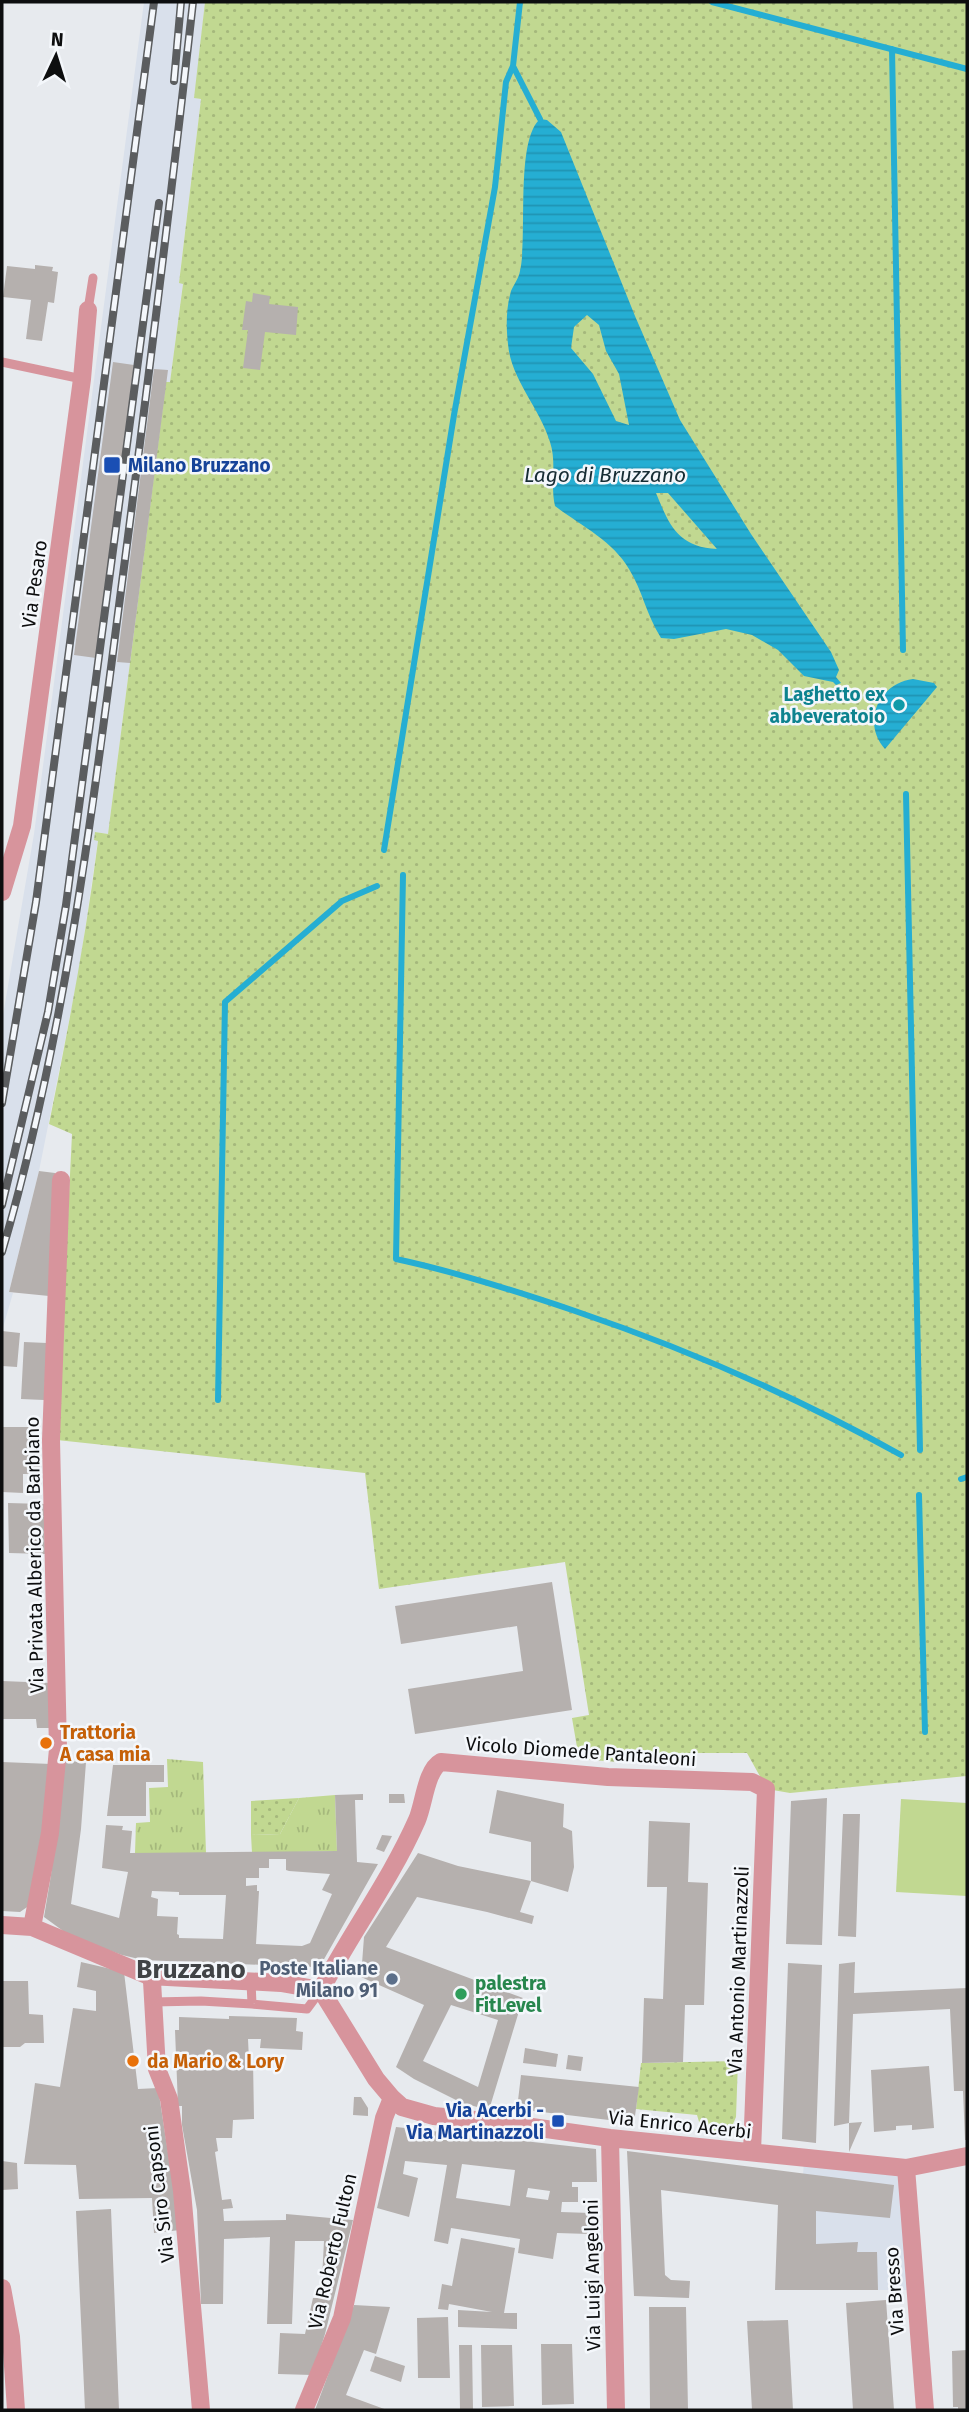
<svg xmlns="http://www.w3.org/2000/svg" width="969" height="2412" viewBox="0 0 969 2412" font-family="'Fira Sans',sans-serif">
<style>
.built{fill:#d9e0eb}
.grass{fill:url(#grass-tufts)}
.park{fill:url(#park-dots)}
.pitch{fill:#c1d891}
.water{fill:url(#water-rules);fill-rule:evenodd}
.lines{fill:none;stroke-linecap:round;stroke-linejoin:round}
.stream{stroke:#25aed3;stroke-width:6}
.building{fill:#b5b0ae;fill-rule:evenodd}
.lane{stroke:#d7949c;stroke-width:9}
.street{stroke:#d7949c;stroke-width:18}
.rail-casing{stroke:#5b5d5f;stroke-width:8}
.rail{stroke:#f4f7fb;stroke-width:5;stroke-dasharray:16;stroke-linecap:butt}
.transit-dot{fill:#1a4fb4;stroke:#f4f7fb;stroke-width:2.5}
.culture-dot{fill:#0f9aa8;stroke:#f4f7fb;stroke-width:2.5}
.food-dot{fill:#e8710a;stroke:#f4f7fb;stroke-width:2.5}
.service-dot{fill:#5c6f8a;stroke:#f4f7fb;stroke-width:2.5}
.leisure-dot{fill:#2e9e5b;stroke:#f4f7fb;stroke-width:2.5}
.labels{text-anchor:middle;stroke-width:5;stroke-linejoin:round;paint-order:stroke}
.transit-label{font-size:19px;font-weight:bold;fill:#164399;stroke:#f4f7fb;text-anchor:start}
.street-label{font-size:19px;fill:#0d0e0f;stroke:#f4f7fb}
.culture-label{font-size:19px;font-weight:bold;fill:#0d838f;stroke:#f4f7fb;text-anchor:end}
.food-label{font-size:19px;font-weight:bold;fill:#c56008;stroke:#f4f7fb;text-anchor:start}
.service-label{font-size:19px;font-weight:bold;fill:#4e5e75;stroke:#f4f7fb;text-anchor:end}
.leisure-label{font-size:19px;font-weight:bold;fill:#27864d;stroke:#f4f7fb;text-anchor:start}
.water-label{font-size:21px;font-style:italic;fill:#172d34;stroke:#f4f7fb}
.district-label{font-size:26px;font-weight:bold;fill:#414346;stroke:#f4f7fb}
</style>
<defs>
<pattern id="grass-tufts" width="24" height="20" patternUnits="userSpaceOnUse" patternTransform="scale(1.75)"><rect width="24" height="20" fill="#c1d891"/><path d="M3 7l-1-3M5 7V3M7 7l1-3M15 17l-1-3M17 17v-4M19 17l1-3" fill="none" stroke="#a5b87c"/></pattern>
<pattern id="park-dots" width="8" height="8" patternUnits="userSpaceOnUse" patternTransform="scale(1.75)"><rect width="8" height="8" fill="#c1d891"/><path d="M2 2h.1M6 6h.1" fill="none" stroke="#a5b87c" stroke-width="1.8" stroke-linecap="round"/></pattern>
<pattern id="water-rules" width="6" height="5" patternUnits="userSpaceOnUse" patternTransform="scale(1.75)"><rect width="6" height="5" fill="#25aed3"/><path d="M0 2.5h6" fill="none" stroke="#2094b4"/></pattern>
</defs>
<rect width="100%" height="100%" fill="#e7eaee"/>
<path class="built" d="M144,2H205L195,98L201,99L179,282L183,283L170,383H166L108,834L95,832L98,840L79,971L39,1171L9,1292L13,1293L2,1331V1021L34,834Z
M804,2158L906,2168L915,2290H797Z"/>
<path class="grass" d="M167,1759L203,1762L206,1853H135L136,1823L150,1822L149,1788L168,1787Z
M335,1795L337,1851L252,1853L251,1835L280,1834L299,1798Z"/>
<path class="park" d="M205,2H967V1776L790,1793L767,1789L747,1753H627L618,1762L579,1759L572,1718L589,1715L565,1562L379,1589L365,1473L57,1440L72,1134L49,1124C68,1030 86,936 98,841L94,840L95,832L108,834L166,382H170L183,284L179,283L201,99L194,98Z
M299,1798L280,1834L251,1835V1801Z
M738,2061L736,2117L733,2124L722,2133L702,2132L697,2115L636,2109L641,2063Z"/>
<path class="pitch" d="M901,1799L967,1803V1896L896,1892Z"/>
<path class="water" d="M540,119L547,120L561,132L635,316L680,420L751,534L831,652L839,670L836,677L841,683L836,685L833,682L804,676L778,650L752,635L726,629L674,639L661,638C646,614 643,592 629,569C613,541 580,525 555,506C550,485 557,463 550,442C540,408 511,380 508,344C506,327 506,308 511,291C514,284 519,278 520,271C528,237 515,141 540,119ZM587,315L599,325L606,351L619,374L629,425L616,421L593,374L571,348L574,327ZM656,493H668L717,549C678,547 669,525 656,493Z
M913,679L934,683L937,687L885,749C861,722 879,683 913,679Z"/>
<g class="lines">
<path class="stream" d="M712,2L967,69
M892,49L903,650
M513,66L540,119
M906,794L920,1450
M384,850L454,415L495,187L506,82L513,66L520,2
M403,875L396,1259C457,1272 516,1291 575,1311C690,1350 795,1396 901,1455
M218,1400L225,1002L342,901L377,886
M961,1479L967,1477
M919,1495L925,1732"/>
</g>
<path class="building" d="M35,265L53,267L52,271L58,272L54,303L48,302L42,341L26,339L31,300L3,297L7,266L35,269Z
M253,293L270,296L269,304L298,307L296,335L265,332L260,370L243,368L248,330H242L246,301L252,302Z
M113,362L134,365L96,658L74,655Z
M154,369L168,370L130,663L117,662Z
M39,1171L55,1173L49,1296L9,1292Z
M2,1331L20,1333L17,1367L2,1366Z
M24,1342L47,1343L44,1400L21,1399Z
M2,1427H39L40,1474H23V1493L2,1492Z
M8,1503L44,1504L45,1554L9,1553Z
M552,1582L572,1710L415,1734L408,1689L523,1671L517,1626L401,1644L395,1606Z
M2,1681L52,1683L51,1728H37L36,1719H2Z
M64,1761L86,1762L81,1829L71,1904L119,1918L128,1872L102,1868L106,1825L123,1826L122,1830L132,1831L130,1853L337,1851L335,1795L363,1794V1800H355L357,1862L378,1864L323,1961L313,1967L143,1960L122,1955L70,1936L44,1917L51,1875ZM269,1859H286V1870L289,1871L330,1874L322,1890L332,1894L310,1943L302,1946L256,1944L259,1891H257V1885L246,1886V1878H259V1868H269ZM152,1891L179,1892V1895H226L223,1939L179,1938V1935L177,1934L178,1917L157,1916L158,1899L151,1897Z
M2,1762L51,1764L33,1903L20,1912L2,1911Z
M113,1765H164V1782H146V1816H107Z
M497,1790L564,1804L563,1827L572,1831L574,1867L568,1892L531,1881L520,1912L534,1916L532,1924L487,1912L417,1897L386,1947L523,1998L489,2110L462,2103L414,2079L396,2067L424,2005L361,1977L364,1937L418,1853L458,1866L531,1881V1842L489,1833ZM451,2005L498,2020L478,2087L423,2061Z
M389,1794H404L405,1803H389Z
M827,1798L822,1945L786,1944L791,1801Z
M843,1814H860L856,1937L838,1936Z
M649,1821L690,1823L688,1882L708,1883L704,2005H685L683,2062L642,2063L644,1998L663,1999L667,1887H647Z
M382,1835L392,1836L384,1852L376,1849Z
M81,1962L124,1972L138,2089L158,2088L180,2230L154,2233L152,2198L79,2199L76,2165L24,2164L35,2083L60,2087L73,2008L96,2011V1991L77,1987Z
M855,1962L854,1993L967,1988V2140H965L963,2091H954L950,2009L853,2014L849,2123L834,2126L839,1964Z
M788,1963L822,1965L816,2143L782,2139Z
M2,1981H28L29,2014L43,2015L44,2043H25L20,2047H2Z
M229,2016L297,2018L296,2031L303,2032L302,2050L260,2048L261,2039H248L249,2060H253L254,2119L233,2120L232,2138H216L218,2151L215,2152L222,2200L231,2199L233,2208L223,2209L224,2221L286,2220V2214L353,2220L325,2334L312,2375L278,2374L280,2333L305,2334L313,2298H321L324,2241H295L292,2324H267L270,2237L224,2239L223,2304H201L197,2210L182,2125V2106H178L175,2030H179V2017L229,2019Z
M525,2048L558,2054L556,2067L523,2063Z
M568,2055L583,2057L581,2071L566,2069Z
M929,2066L934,2128L912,2130V2125L896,2126V2130L874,2132L871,2070Z
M521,2075L639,2087L634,2123L517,2109Z
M354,2097H361L368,2108V2116L353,2115Z
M862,2122L849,2152V2123Z
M396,2127L596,2149L597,2182H572V2187H578V2202H562L561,2212L590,2213L589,2234L557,2233L553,2259L518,2253L520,2239L451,2228L448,2244L434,2241L447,2165L405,2161L403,2174L418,2178L409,2217L377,2208ZM462,2164L515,2170L510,2206L456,2198ZM528,2188L550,2191L548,2200L526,2197Z
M627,2151L894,2185L890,2218L816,2211V2244L858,2242L857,2252H877L878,2290H775L778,2205L661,2190L665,2275L671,2280L690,2281L689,2298L634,2296Z
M2,2161L17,2163L18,2189L2,2190Z
M111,2209L119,2410H85L76,2211Z
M461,2238L515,2248L504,2313H517V2329L458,2327V2310L492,2312L449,2304L448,2310L438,2309L442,2284L452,2286Z
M886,2300L894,2410H853L846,2303Z
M354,2305L390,2307L376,2354L364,2350L346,2395L387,2410H315Z
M649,2307H686L688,2410H650Z
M448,2317L450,2378H418L417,2318Z
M788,2320L793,2410H752L747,2321Z
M541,2344H572L574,2404L542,2405Z
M459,2345H472L473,2410H460Z
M481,2345H512L514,2406L482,2407Z
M967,2350V2410H958V2407H953L952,2351Z
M375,2356L405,2366L401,2382L370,2371Z"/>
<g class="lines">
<path class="lane" d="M88,310L93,278
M2,362L82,379
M251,1982L252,2004L307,2009L321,1990
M153,2002L201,2001L252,2004"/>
<path class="street" d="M2,892L22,826L82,379L88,310
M2,1925L32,1927L149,1976L281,1983L321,1990
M32,1927L50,1833L58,1749L51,1440L61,1180
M149,1976L152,1981L157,2069L169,2099L182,2191L201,2410
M321,1990C351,1933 391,1879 417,1820C424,1804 426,1770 441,1762L608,1777L752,1782L766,1789L752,2152
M321,1990L376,2079L392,2098L402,2107L434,2116L496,2122L610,2138L906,2168L967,2156
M610,2138L616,2410
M906,2168L925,2410
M2,2288L11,2337L16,2410
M304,2410L342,2318L384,2118L392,2098"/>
<defs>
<path id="rail" d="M174,81L181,2
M2,1103L36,902L154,2
M2,1205L48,1012L66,905L159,203
M2,1252C62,1046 90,833 117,621C144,415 170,208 193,2"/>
</defs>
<use href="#rail" class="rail-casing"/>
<use href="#rail" class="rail"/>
</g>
<g class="transit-dot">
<rect x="103" y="456" width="18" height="18" rx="3.5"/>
<rect x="551" y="2114" width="14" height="14" rx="3.5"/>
</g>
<circle class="culture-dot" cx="899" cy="705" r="7"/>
<g class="food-dot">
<circle cx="46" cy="1743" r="7"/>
<circle cx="133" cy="2061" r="7"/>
</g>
<circle class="service-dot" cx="392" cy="1979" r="7"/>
<circle class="leisure-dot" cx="461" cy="1994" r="7"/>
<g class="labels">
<g class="transit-label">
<text x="128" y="472">Milano Bruzzano</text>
<text x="544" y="2117" text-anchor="end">Via Acerbi -<tspan x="544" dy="22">Via Martinazzoli</tspan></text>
</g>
<g class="street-label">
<text transform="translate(34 584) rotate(-82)" y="7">Via Pesaro</text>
<text transform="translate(34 1555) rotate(-91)" y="7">Via Privata Alberico da Barbiano</text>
<text transform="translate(581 1751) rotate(4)" y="7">Vicolo Diomede Pantaleoni</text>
<text transform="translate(738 1970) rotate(-88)" y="7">Via Antonio Martinazzoli</text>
<text transform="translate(680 2124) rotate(6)" y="7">Via Enrico Acerbi</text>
<text transform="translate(159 2194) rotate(-97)" y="7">Via Siro Capsoni</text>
<text transform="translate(332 2251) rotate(-77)" y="7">Via Roberto Fulton</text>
<text transform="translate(592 2275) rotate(-91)" y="7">Via Luigi Angeloni</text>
<text transform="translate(894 2291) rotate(-94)" y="7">Via Bresso</text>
</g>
<g class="culture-label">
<text x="885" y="701">Laghetto ex<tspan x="885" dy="22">abbeveratoio</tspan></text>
</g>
<g class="food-label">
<text x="60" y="1739">Trattoria<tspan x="60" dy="22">A casa mia</tspan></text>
<text x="147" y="2068">da Mario &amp; Lory</text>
</g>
<g class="service-label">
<text x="378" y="1975">Poste Italiane<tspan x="378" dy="22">Milano 91</tspan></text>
</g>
<g class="leisure-label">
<text x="475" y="1990">palestra<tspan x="475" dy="22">FitLevel</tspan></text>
</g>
<g class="water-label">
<text x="605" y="482">Lago di Bruzzano</text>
</g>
<g class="district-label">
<text x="191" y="1978">Bruzzano</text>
</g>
</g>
<rect width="969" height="2412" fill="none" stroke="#0d0e0f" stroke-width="7"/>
<g transform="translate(56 56) rotate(4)" stroke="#f4f7fb" stroke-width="5" paint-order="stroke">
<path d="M0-5L12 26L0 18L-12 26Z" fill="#0d0e0f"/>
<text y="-10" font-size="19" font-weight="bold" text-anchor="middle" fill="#0d0e0f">N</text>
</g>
</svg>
